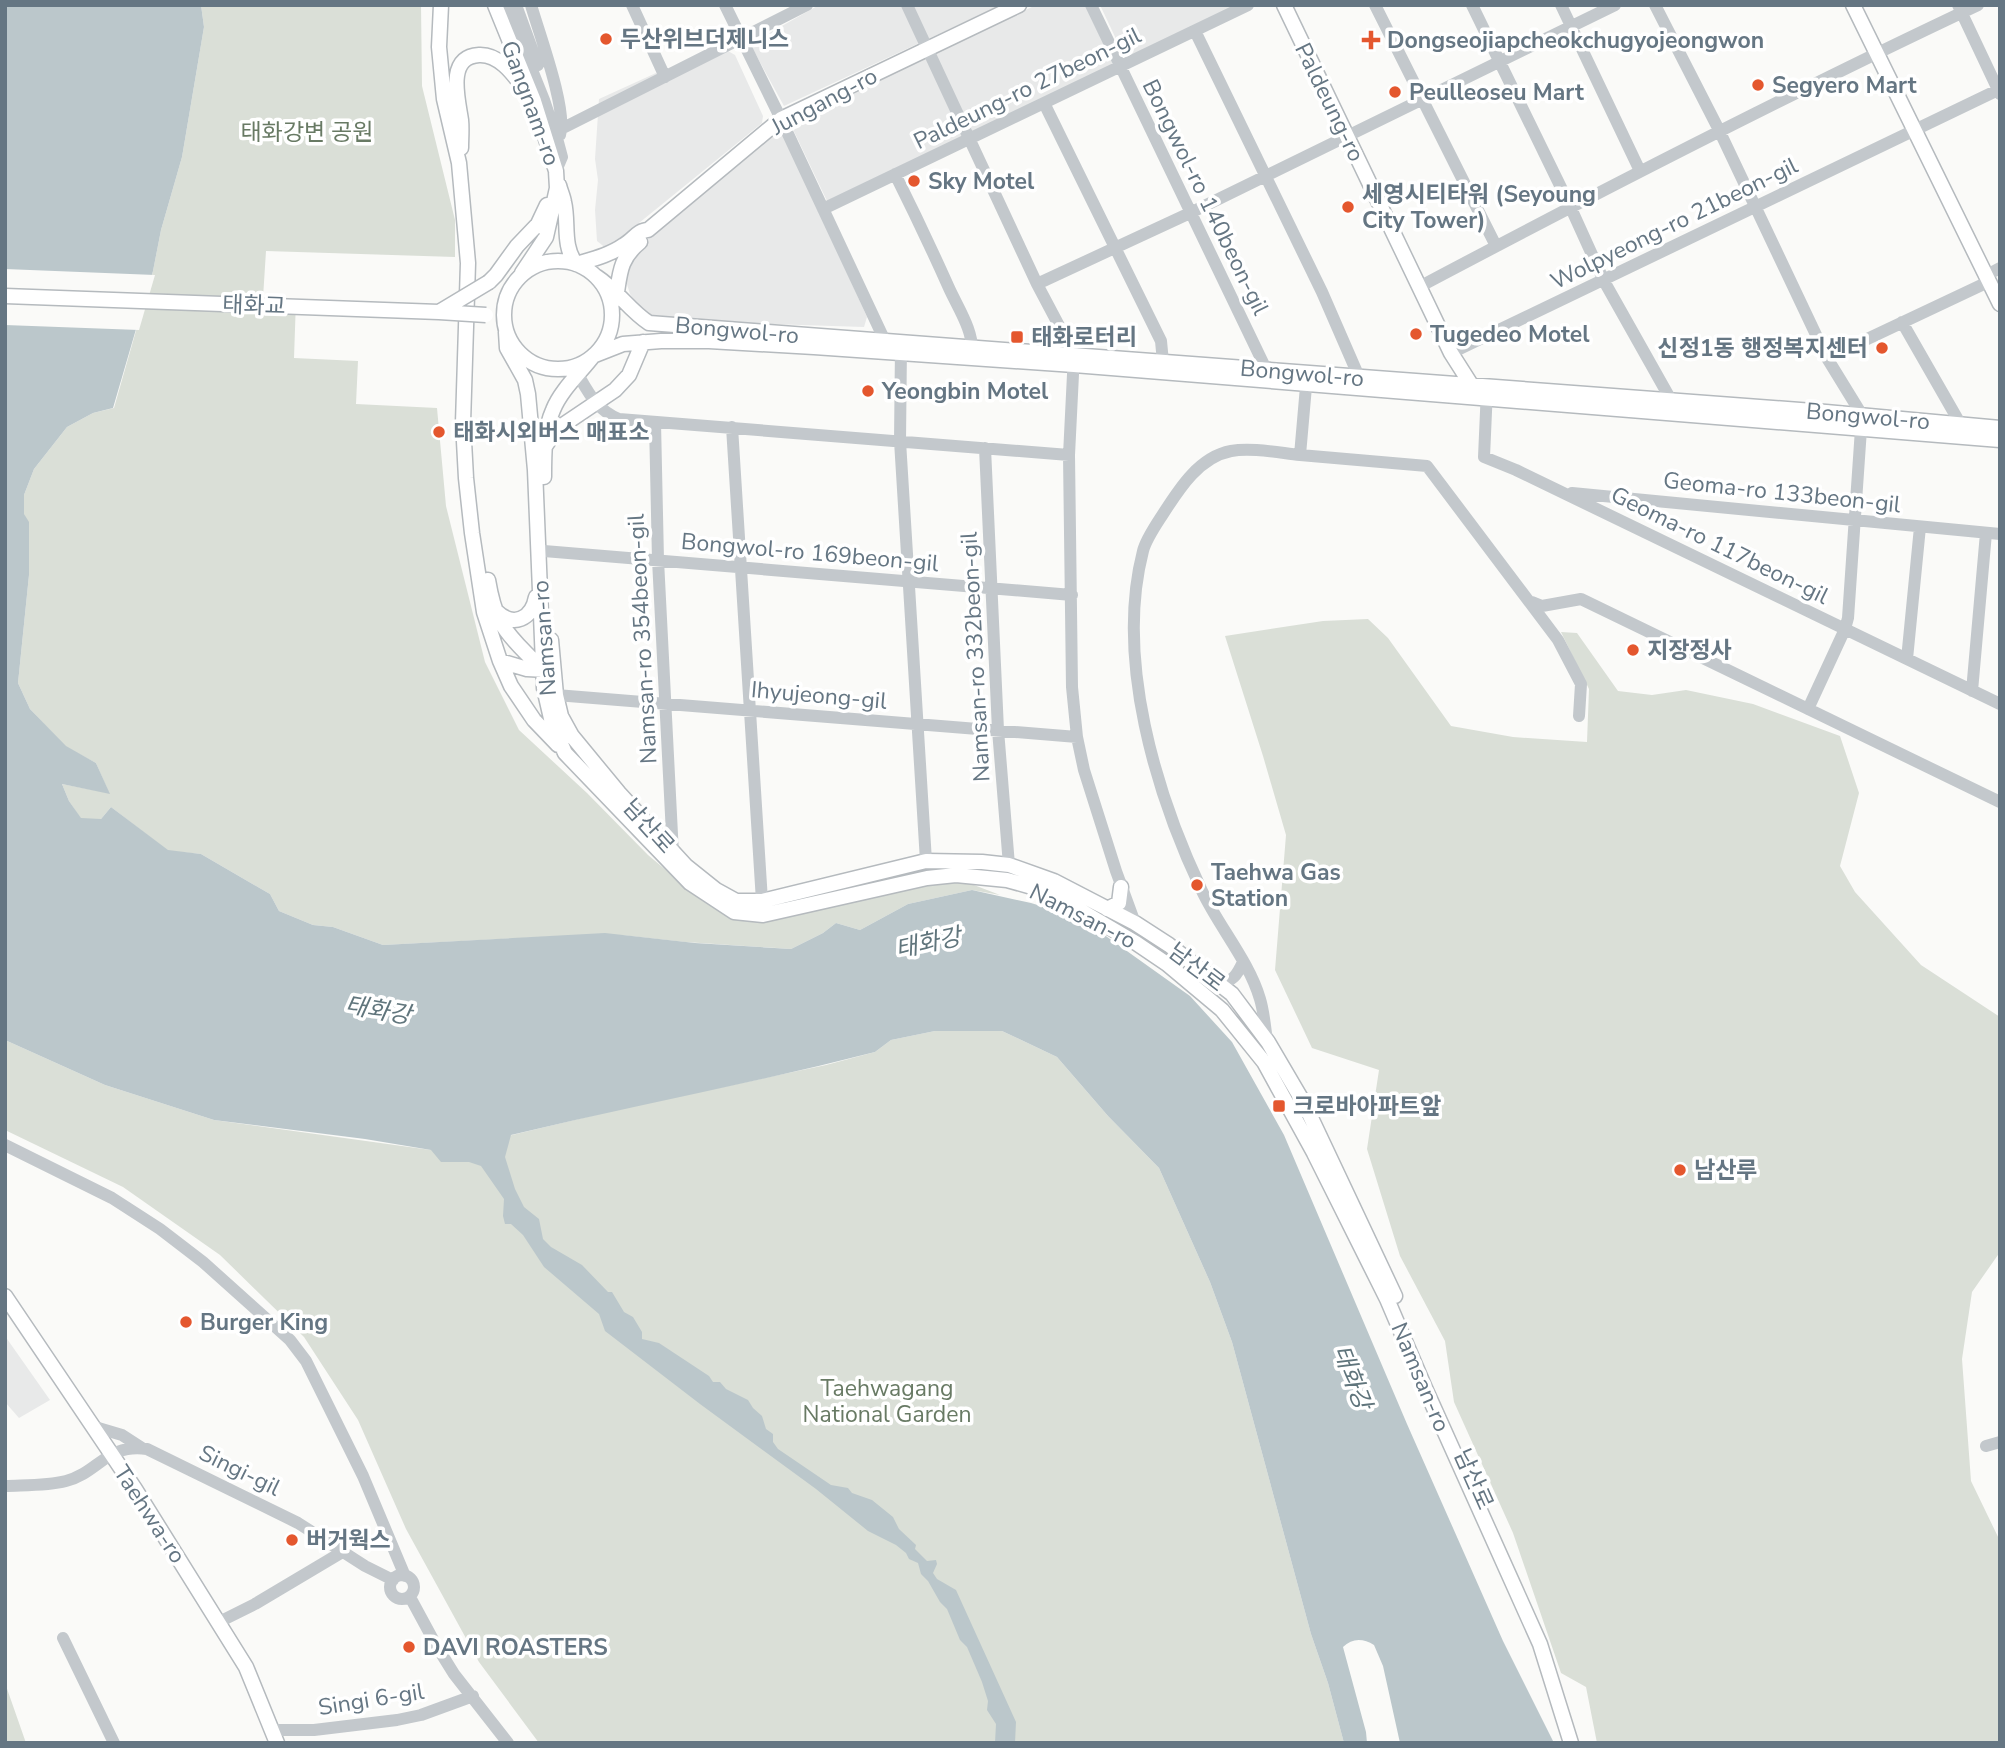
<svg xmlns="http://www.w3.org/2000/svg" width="2005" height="1748" viewBox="0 0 2005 1748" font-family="'Nunito Sans','Noto Sans KR',sans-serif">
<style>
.built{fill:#e8e9e9}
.green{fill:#dadfd7}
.water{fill:#bbc7cb}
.pier{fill:#fafaf8}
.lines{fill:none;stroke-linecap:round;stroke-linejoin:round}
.major-casing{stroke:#b5babe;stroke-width:17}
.minor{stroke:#c3c8cc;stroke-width:12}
.major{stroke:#fff;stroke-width:14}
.major-bridge-casing{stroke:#b5babe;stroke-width:17;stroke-linecap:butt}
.major-bridge{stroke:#fff;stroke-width:14}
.poi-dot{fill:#e4572e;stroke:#fff;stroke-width:2.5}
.labels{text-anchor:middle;stroke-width:7;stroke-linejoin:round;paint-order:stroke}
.poi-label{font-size:23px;font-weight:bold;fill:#657683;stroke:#fff;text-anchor:start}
.street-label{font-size:23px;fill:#657683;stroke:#fff}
.park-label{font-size:23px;fill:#687a64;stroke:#fff}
.water-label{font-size:24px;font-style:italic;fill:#60757c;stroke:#fff}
</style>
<rect width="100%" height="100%" fill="#fafaf8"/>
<path class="built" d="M819,5H1001L784,106L750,44Z
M1036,5H1085L1113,64L827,201L790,123Z
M1100,5H1236L1125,58Z
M728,51L735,55L763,116L762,123L607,249L597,241L595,210L598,180L595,159L599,99L656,73Z
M781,127L867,317L864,327L652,320L642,311L630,294L626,281L627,267L643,243Z
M5,1336L50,1400L19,1418L5,1402Z"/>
<path class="green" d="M201,5H421L422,86L455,220V257L266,251L263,298L296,300L294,358L358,361L356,404L437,408L446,506L485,662L519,730L587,793L648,855L697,896L734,912L763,915L961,880L1000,895L972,890L908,904L860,930L836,923L823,933L791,949L685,942L621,935L542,937L383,945L333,927L313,925L279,911L270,894L201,854L168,851L111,807L101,819H81L69,801L62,784L109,793L96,763L66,747L30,709L18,683L29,575L24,514V495L34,469L67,427L93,413L114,408L153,271L161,230L182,157L204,27Z
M1368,619L1388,638L1451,726L1513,737L1587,742L1589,689L1561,632L1577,633L1618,691L1652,695L1686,690L1753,704L1840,736L1859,793L1840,866L1855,892L1921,965L2000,1017V1252L1972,1292L1962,1359L1971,1481L2000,1541V1743H1597L1586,1687L1561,1673L1513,1533L1454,1402L1445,1341L1400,1256L1367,1149L1379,1070L1312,1048L1275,970L1286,835L1263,756L1225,636L1323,621Z
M935,1031H1002L1057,1057L1108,1116L1159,1168L1210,1282L1232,1342L1311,1634L1328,1683L1344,1743H539L479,1662L406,1529L358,1420L304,1337L220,1255L123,1187L5,1130V1040L105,1085L214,1120L431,1150L504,1137L624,1108L826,1065L875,1052L891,1040Z
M5,1683L26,1743H5Z"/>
<path class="water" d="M5,5H201L204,27L182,157L161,230L153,271L113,408L93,413L67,427L34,469L24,495V514L29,522V575L18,683L30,709L66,746L96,763L110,794L62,784L69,801L81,818L101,819L111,807L168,850L201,854L270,894L279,911L313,925L333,927L383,945L605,933L695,943L791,949L823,933L836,923L860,930L908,904L972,890L1031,903L1067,914L1103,934L1190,996L1232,1042L1284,1135L1407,1424L1503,1641L1554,1743H1400L1383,1666L1374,1645C1363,1638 1352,1638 1343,1647L1366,1732L1367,1743H1344L1328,1683L1311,1634L1232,1342L1210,1282L1159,1168L1108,1116L1057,1057L1002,1031H935L891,1040L875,1052C754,1083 632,1106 511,1135L505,1157L515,1189L524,1207L539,1219L543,1239L551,1247L582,1265L608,1292H612L624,1312L633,1317L642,1332V1339L659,1343L709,1376L713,1382H720L726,1389L748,1400L753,1408L762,1416L766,1429L773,1434V1442L778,1449L831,1485L848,1488L852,1493L872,1500L893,1517L899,1529L916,1545L915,1549L927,1561L936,1560L937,1564L933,1573L937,1579L956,1590L1016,1722L1015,1743H995L996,1724L987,1710L988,1701L982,1682L967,1647L960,1640L947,1609L940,1602L928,1581L921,1574L918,1563L909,1559L906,1553L896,1545L868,1531L816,1489L700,1404L605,1331L599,1314L544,1267L523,1235L511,1224H505L503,1216L504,1199L481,1166L469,1162H441L431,1150L365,1139L214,1120L105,1085L5,1040Z"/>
<path class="pier" d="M5,269L155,275L139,330L5,325Z"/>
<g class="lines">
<defs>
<path id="major" d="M441,5L439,47L444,99L459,163L468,263L463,423L466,478L472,533L484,612L500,661L511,686L534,720L558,745
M495,5L534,101L556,171L557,188L546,237L522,273
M1284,5L1451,353L1472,386
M1853,5L2000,304
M461,148C461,138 462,129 461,120C458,99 446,57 479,55C498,54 512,72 522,86
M559,185C560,190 563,196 564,202C569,223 562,245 576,264
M504 315a54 54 0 1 1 108 0a54 54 0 1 1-108 0Z
M576,264C593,259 610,255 624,245C633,240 638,230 648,230L781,119L1019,5
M597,277C617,290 630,311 649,323L1826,412L2000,428
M489,282L496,275L517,246L538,224L547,205
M616,299C620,274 619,259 640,242
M506,332L507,348L525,380L528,394L535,470L544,688L552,723L565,753L690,883L734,912L763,915L927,878L956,875L1007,880L1039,889L1073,906L1136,943L1167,964L1222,1010L1264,1062L1314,1153L1387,1299L1425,1388L1540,1644L1571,1743
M595,355L623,344L661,341H709L814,347L1074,365L2000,440
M546,445L557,429L615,390L629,375L643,342
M544,477C544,455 544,430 553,410C561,390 580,373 593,356
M488,580C494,616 501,628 526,653C533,660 539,667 546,673
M496,611C513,628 532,619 536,597
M551,640L556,695L561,716L572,736L619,793L686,866L716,890L736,901H762L926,861L982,862L1009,865L1054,881L1135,923L1169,945L1232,994L1268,1042L1305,1105L1395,1296
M500,661L527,669L546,670
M1107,909L1119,903L1121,887
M5,1296L135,1489L246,1667L277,1743"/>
</defs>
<use href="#major" class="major-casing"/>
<path class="minor" d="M506,5L544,100L558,142L562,157L556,171
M516,5L538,65
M531,5C539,33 568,111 560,135
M632,5L665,77
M725,5L781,119L885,341
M907,5L1037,284L1074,354L1069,455L1072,687L1077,737L1084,770L1116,871L1135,923
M1091,5L1266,369
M1375,5L1496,246
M1472,5L1570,206L1604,281L1671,400
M1561,5L1640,171
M1655,5L1719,130L1827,358L1862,415
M1958,5L2000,94
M1195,31L1322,292L1359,377
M1044,103L1161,341L1163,362
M563,128L807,5
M895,174C914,212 932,250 949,288C958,308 974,331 972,354
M823,209L1248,5
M1985,276L2000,268
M1037,284L1190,213L1615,5
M1419,287C1604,189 1789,94 1978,5
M1902,322L1961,425
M901,346L900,441L926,861
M1451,353L2000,89
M1827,358L1988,282
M574,368C587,389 595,410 619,419L1069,455
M1307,375L1300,455L1427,466L1558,640L1581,684L1579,716
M1487,389L1484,457L1516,470L2000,704
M655,422L658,560L673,854
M732,427L762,901
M985,448L998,730L1009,865
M1572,493L2000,534
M544,551L1072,595
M1532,602L1542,606L1581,599L2000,802
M1907,659L1920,527
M1972,691L1986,533
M556,695L1077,737
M1808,709L1845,629L1848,618L1861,429
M1218,983C1233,982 1237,975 1243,962
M1267,1041C1265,1027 1264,1012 1260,999C1249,961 1219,927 1202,891C1156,794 1115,659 1143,551C1146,539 1156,525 1163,514C1179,489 1199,457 1231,451C1251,447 1280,453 1300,455
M5,1145L112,1198L160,1229L203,1262L290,1340L306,1361L363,1476L405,1576
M95,1427L122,1435L142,1448
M1986,1446L2000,1442
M5,1486C25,1485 47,1486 66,1481C98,1473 107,1443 147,1449L298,1523L365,1566L393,1580
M390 1587a12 12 0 1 1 24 0a12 12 0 1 1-24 0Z
M410,1597L436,1645L454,1674L508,1743
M219,1622L255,1604L344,1551
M63,1638L114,1743
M273,1730H314L397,1720L421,1715L473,1696"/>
<use href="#major" class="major"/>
<defs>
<path id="major-bridge" d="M5,296L439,312L486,315
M439,312L489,282"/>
</defs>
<use href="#major-bridge" class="major-bridge-casing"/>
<use href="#major-bridge" class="major-bridge"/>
</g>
<g class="poi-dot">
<circle cx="606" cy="39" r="7"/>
<path d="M1367.5 29.5h7v7h7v7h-7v7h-7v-7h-7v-7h7z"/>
<circle cx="1758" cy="85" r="7"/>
<circle cx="1395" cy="92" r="7"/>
<circle cx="914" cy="181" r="7"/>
<circle cx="1348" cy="207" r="7"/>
<circle cx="1416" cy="334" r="7"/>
<rect x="1010" y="330" width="14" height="14" rx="3.5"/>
<circle cx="1882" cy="348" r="7"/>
<circle cx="868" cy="391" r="7"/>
<circle cx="439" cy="432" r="7"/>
<circle cx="1633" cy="650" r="7"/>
<circle cx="1197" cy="885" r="7"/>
<rect x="1272" y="1099" width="14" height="14" rx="3.5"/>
<circle cx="1680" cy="1170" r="7"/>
<circle cx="186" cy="1322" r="7"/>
<circle cx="292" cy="1540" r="7"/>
<circle cx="409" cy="1647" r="7"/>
</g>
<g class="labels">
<g class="poi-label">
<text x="620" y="47">두산위브더제니스</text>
<text x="1387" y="48">Dongseojiapcheokchugyojeongwon</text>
<text x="1772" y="93">Segyero Mart</text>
<text x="1409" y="100">Peulleoseu Mart</text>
<text x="928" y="189">Sky Motel</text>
<text x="1362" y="202">세영시티타워 (Seyoung<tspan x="1362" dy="26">City Tower)</tspan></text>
<text x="1430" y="342">Tugedeo Motel</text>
<text x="1031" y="345">태화로터리</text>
<text x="1868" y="356" text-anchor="end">신정1동 행정복지센터</text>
<text x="882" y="399">Yeongbin Motel</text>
<text x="453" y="440">태화시외버스 매표소</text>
<text x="1647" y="658">지장정사</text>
<text x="1211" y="880">Taehwa Gas<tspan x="1211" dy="26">Station</tspan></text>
<text x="1293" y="1114">크로바아파트앞</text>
<text x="1694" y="1178">남산루</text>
<text x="200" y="1330">Burger King</text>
<text x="306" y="1548">버거웍스</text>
<text x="423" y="1655">DAVI ROASTERS</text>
</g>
<g class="street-label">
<text transform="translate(1027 88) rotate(-26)" y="8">Paldeung-ro 27beon-gil</text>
<text transform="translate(824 101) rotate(-28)" y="8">Jungang-ro</text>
<text transform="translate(1330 102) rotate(64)" y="8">Paldeung-ro</text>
<text transform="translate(531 103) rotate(70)" y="8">Gangnam-ro</text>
<text transform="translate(1206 197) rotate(64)" y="8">Bongwol-ro 140beon-gil</text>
<text transform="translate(1674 223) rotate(-26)" y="8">Wolpyeong-ro 21beon-gil</text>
<text transform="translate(254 305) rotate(2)" y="8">태화교</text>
<text transform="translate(737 330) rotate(5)" y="8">Bongwol-ro</text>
<text transform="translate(1302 373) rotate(5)" y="8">Bongwol-ro</text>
<text transform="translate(1868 416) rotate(5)" y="8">Bongwol-ro</text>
<text transform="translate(1782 492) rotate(6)" y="8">Geoma-ro 133beon-gil</text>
<text transform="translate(1720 545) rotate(26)" y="8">Geoma-ro 117beon-gil</text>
<text transform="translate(810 552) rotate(5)" y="8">Bongwol-ro 169beon-gil</text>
<text transform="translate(544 638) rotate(-94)" y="8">Namsan-ro</text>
<text transform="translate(642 639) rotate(-93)" y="8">Namsan-ro 354beon-gil</text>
<text transform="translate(975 657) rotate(-93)" y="8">Namsan-ro 332beon-gil</text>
<text transform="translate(819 695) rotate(5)" y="8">Ihyujeong-gil</text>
<text transform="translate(649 826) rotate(48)" y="8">남산로</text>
<text transform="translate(1083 916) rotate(27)" y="8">Namsan-ro</text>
<text transform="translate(1197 967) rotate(37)" y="8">남산로</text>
<text transform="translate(1421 1377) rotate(67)" y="8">Namsan-ro</text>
<text transform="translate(240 1470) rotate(26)" y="8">Singi-gil</text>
<text transform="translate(1474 1479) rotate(66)" y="8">남산로</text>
<text transform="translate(150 1514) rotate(57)" y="8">Taehwa-ro</text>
<text transform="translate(371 1699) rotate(-9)" y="8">Singi 6-gil</text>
</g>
<g class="park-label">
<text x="307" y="140">태화강변 공원</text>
<text x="887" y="1396">Taehwagang<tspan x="887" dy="26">National Garden</tspan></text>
</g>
<g class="water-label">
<text transform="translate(928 943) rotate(-12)" y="8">태화강</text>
<text transform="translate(378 1010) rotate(10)" y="8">태화강</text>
<text transform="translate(1352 1377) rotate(69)" y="8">태화강</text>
</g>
</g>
<rect width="2005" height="1748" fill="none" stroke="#657683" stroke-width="14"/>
</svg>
